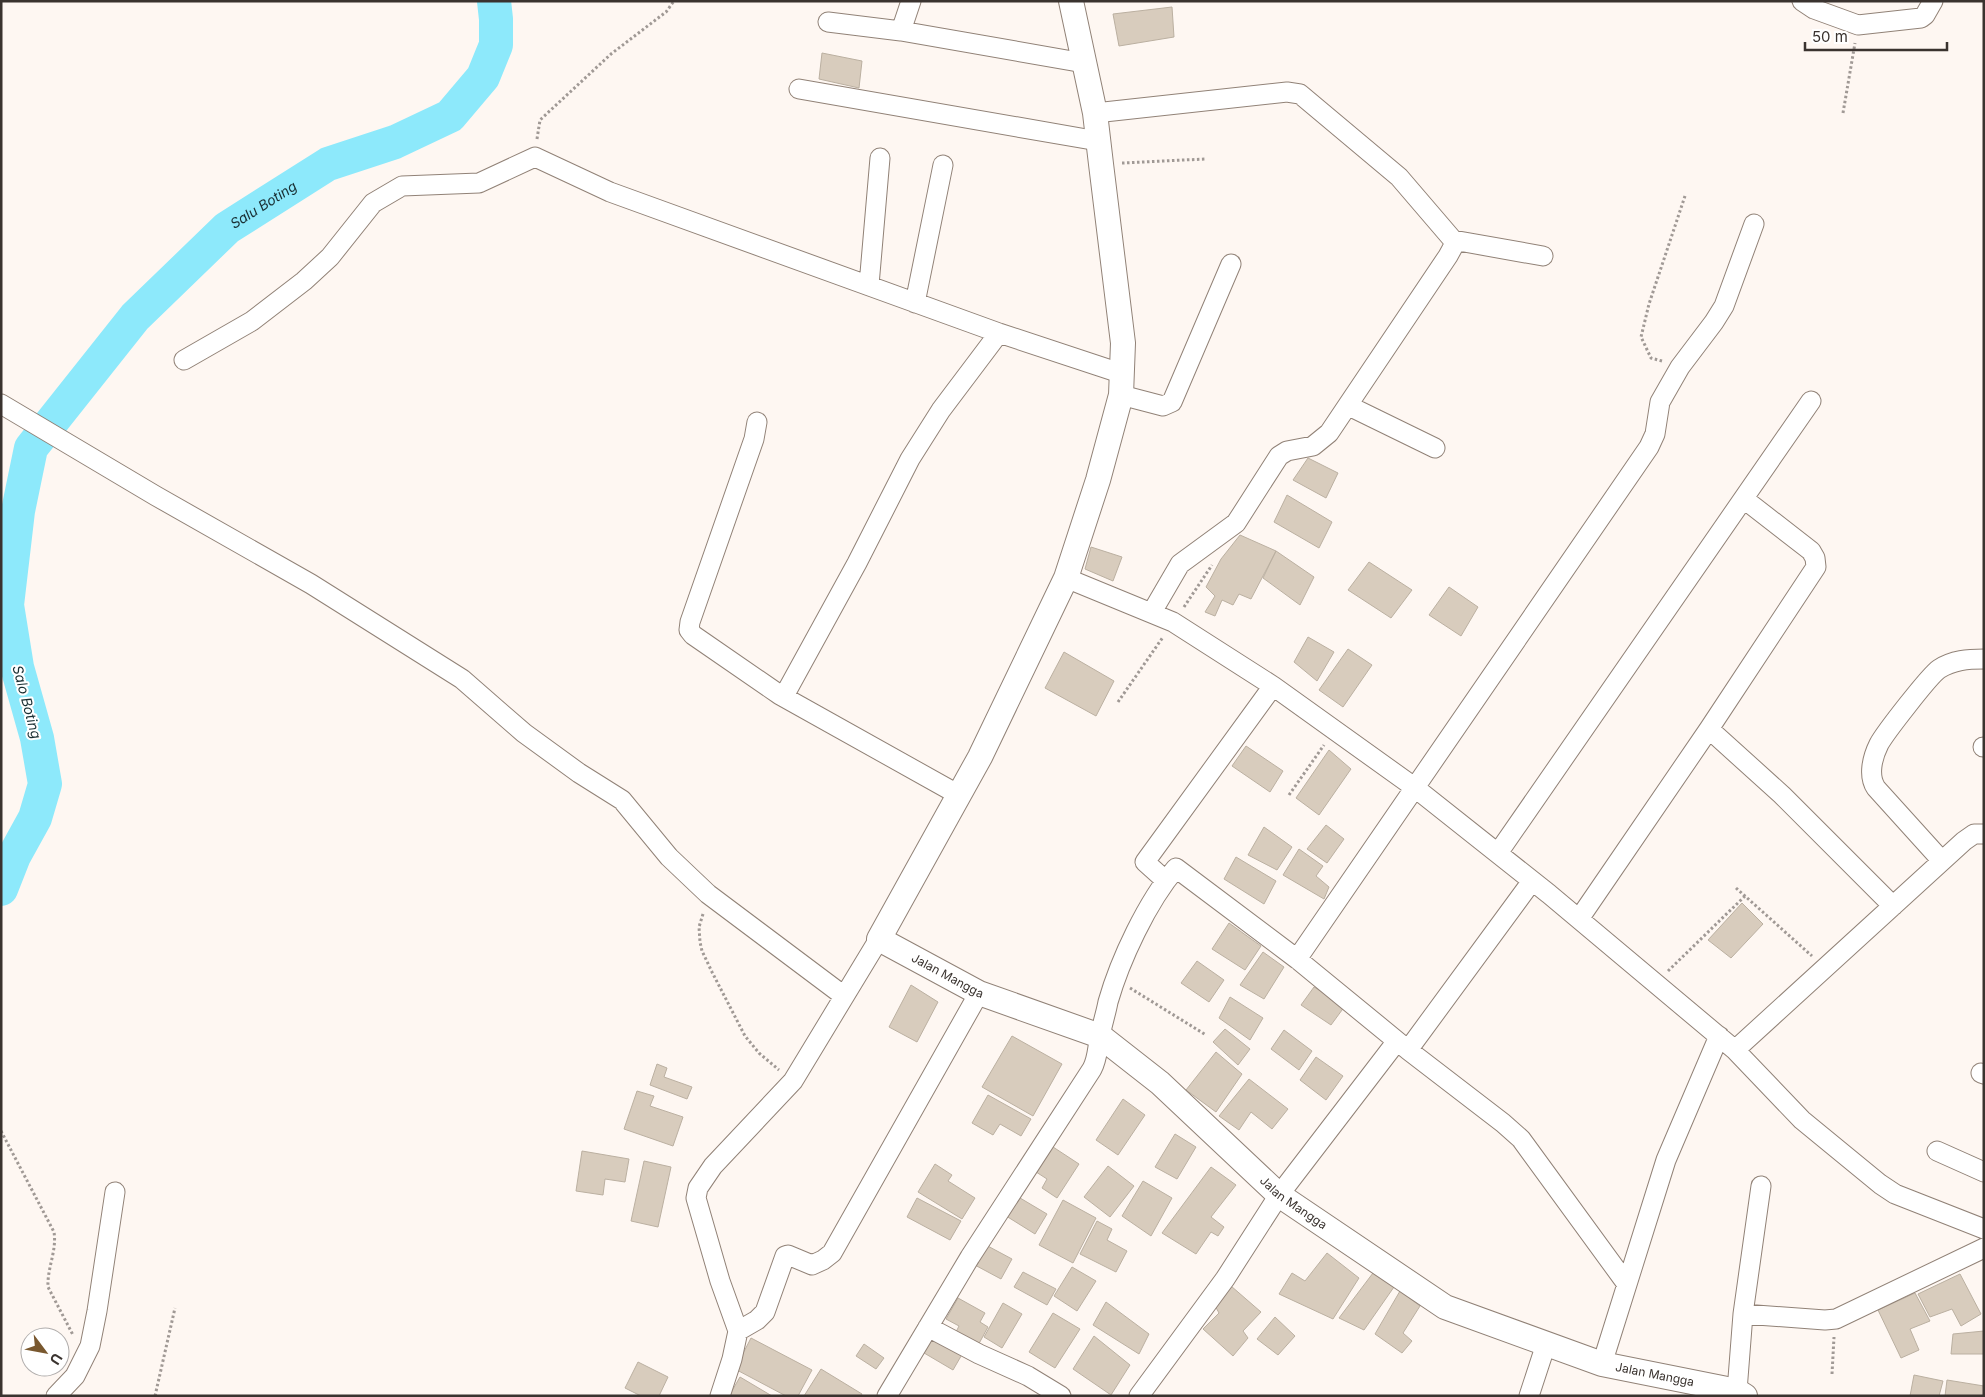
<svg xmlns="http://www.w3.org/2000/svg" width="1985" height="1397" viewBox="0 0 1985 1397" font-family="Inter,sans-serif">
<style>
.lines{fill:none;stroke-linecap:round;stroke-linejoin:round}
.river{stroke:#8de9fb;stroke-width:34}
.building{fill:#d8ccbd;stroke:#bbb0a1}
.minor-casing{stroke:#918277;stroke-width:21}
.tertiary-casing{stroke:#918277;stroke-width:26}
.path{stroke:#a09995;stroke-width:3;stroke-dasharray:2.5 2.5;stroke-linecap:butt}
.minor{stroke:#fff;stroke-width:19}
.tertiary{stroke:#fff;stroke-width:24}
.labels{text-anchor:middle;stroke-width:4;stroke-linejoin:round;paint-order:stroke}
.street-label{font-size:12px;fill:#3a332f;stroke:#fff}
.water-label{font-size:14px;font-style:italic;fill:#192f33;stroke:#fff}
</style>
<rect width="100%" height="100%" fill="#fef7f2"/>
<g class="lines">
<path class="river" id="s1" d="M1,889L14,856L35,818L45,784L37,738L17,667L7,605L18,511L31,448L135,317L227,228L328,164L395,142L450,116L483,77L496,45V19L494,1"/>
</g>
<path class="building" d="M1172,7L1174,37L1119,46L1113,14Z
M822,53L862,61L859,88L819,79Z
M1308,458L1338,473L1326,498L1293,480Z
M1287,495L1332,522L1319,548L1274,522Z
M1240,535L1276,551L1251,599L1239,594L1233,605L1222,600L1215,616L1205,612L1215,596L1206,587L1221,559Z
M1091,547L1122,557L1113,581L1085,569Z
M1276,551L1314,577L1300,605L1263,578Z
M1369,562L1412,590L1391,618L1348,590Z
M1449,587L1478,607L1461,636L1429,615Z
M1308,637L1334,652L1317,681L1294,662Z
M1348,649L1372,665L1343,707L1319,690Z
M1064,652L1114,681L1096,716L1045,688Z
M1246,746L1283,771L1270,792L1232,766Z
M1329,750L1351,769L1319,815L1296,798Z
M1326,825L1344,839L1327,863L1307,849Z
M1264,827L1292,847L1277,870L1248,855Z
M1299,849L1323,866L1316,876L1329,887L1324,899L1283,875Z
M1236,857L1276,881L1264,904L1224,879Z
M1742,903L1763,924L1731,958L1708,940Z
M1229,923L1261,946L1245,970L1212,949Z
M1263,952L1284,967L1264,999L1240,985Z
M1197,961L1224,980L1209,1002L1181,983Z
M911,985L938,1002L917,1042L889,1027Z
M1314,987L1345,1006L1331,1025L1301,1005Z
M1230,997L1263,1018L1250,1040L1219,1018Z
M1225,1029L1250,1049L1238,1065L1213,1042Z
M1284,1030L1312,1051L1299,1070L1271,1049Z
M1012,1036L1062,1064L1033,1116L982,1087Z
M1216,1052L1242,1074L1216,1112L1186,1090Z
M1316,1057L1343,1076L1326,1100L1300,1080Z
M657,1064L667,1068L664,1077L692,1087L687,1099L650,1085Z
M1249,1079L1288,1109L1272,1129L1251,1112L1239,1130L1219,1116Z
M637,1091L654,1096L650,1106L683,1117L673,1146L624,1129Z
M988,1095L1031,1119L1021,1136L1000,1124L993,1135L972,1123Z
M1123,1099L1145,1115L1118,1155L1096,1140Z
M1175,1134L1196,1147L1177,1179L1155,1167Z
M1050,1145L1079,1164L1057,1198L1042,1188L1047,1179L1033,1170Z
M582,1151L629,1159L625,1182L605,1179L603,1195L576,1191Z
M644,1161L671,1167L658,1227L631,1221Z
M935,1164L952,1175L948,1181L975,1198L962,1219L918,1192Z
M1108,1166L1134,1186L1110,1217L1084,1197Z
M1211,1167L1236,1185L1211,1217L1224,1227L1218,1236L1211,1232L1196,1254L1162,1233Z
M1143,1181L1172,1198L1151,1236L1122,1216Z
M1015,1195L1047,1214L1035,1234L1003,1214Z
M917,1198L961,1221L950,1240L907,1217Z
M1063,1200L1096,1218L1073,1263L1039,1245Z
M1097,1221L1112,1229L1107,1240L1127,1251L1116,1272L1080,1254Z
M984,1244L1012,1259L1001,1279L973,1264Z
M1327,1253L1359,1278L1333,1319L1279,1294L1292,1273L1305,1281Z
M1072,1267L1096,1281L1077,1311L1054,1296Z
M1023,1272L1056,1289L1047,1305L1014,1287Z
M1373,1273L1394,1287L1364,1330L1339,1318Z
M1960,1274L1981,1314L1961,1326L1952,1309L1930,1317L1918,1294Z
M1231,1286L1261,1312L1243,1331L1248,1338L1233,1356L1203,1329L1219,1313L1214,1304Z
M1400,1291L1420,1306L1403,1333L1412,1341L1402,1353L1375,1334Z
M1915,1293L1930,1321L1910,1329L1919,1350L1901,1358L1878,1310Z
M958,1298L985,1313L980,1322L988,1327L976,1349L954,1336L959,1326L946,1319Z
M1106,1302L1149,1334L1139,1354L1093,1325Z
M1003,1303L1022,1314L1002,1348L984,1337Z
M1053,1313L1080,1329L1055,1368L1029,1352Z
M1275,1317L1295,1336L1278,1355L1257,1339Z
M1984,1331V1354H1951L1953,1334Z
M930,1332L964,1351L953,1370L919,1350Z
M1094,1336L1130,1365L1111,1395L1073,1369Z
M751,1338L812,1370L798,1396H786L735,1369Z
M864,1344L884,1358L876,1369L856,1356Z
M638,1362L668,1377L659,1396H641L625,1388Z
M821,1369L862,1394L861,1396H804Z
M1914,1375L1943,1381L1939,1396H1910Z
M740,1377L772,1396H729Z
M1947,1380L1984,1386V1396H1945Z"/>
<g class="lines">
<defs>
<path id="minor" d="M911,1L901,31L1084,63
M1802,1L1814,9L1858,25L1921,18L1925,15L1933,1
M828,22L901,31
M799,89L1098,141
M1095,113L1287,92L1300,94L1399,177L1453,240L1454,245L1448,256L1329,433L1313,446L1287,451L1279,456L1236,523L1180,564L1152,612
M1453,240L1543,256
M869,285L880,158
M915,303L943,165
M184,360L252,321L304,281L330,257L373,203L402,186L479,183L535,157L610,192L999,333L1123,374
M1121,395L1163,406L1172,402L1231,264
M1,404L156,496L311,584L462,679L524,733L579,773L622,800L669,857L708,894L844,996
M1349,406L1435,448
M757,422L754,439L690,622L689,630L693,635L780,695L959,795
M1066,578L1173,622L1273,686L1414,787L1549,894L1735,1050L1802,1120L1880,1184L1895,1194L1984,1229
M784,696L857,563L910,459L941,410L999,333
M1709,729L1782,795L1893,906
M1983,747H1984
M1498,853L1811,401
M1942,861L1876,788C1868,776 1872,758 1879,744C1885,733 1929,676 1939,669C1953,660 1968,659 1984,659
M1165,880L1145,862L1273,686
M1579,919L1709,729L1816,567L1815,558L1811,551L1744,499
M1297,959L1649,447L1655,434L1660,402L1680,367L1714,322L1724,306L1754,224
M1408,1050L1503,1123L1521,1139L1626,1283
M1735,1050L1964,841L1974,834H1984
M1981,1073L1984,1074
M1937,1151L1984,1172
M1743,1314L1761,1186
M928,1327L979,1354L1028,1376L1061,1396
M738,1331L757,1320L765,1312L785,1256L788,1255L812,1265L823,1260L832,1253L979,993
M1602,1364L1666,1160L1719,1036
M1737,1391L1743,1314L1825,1320L1836,1319L1984,1248
M56,1396L75,1376L90,1346L97,1311L115,1192
M720,1396L732,1359L738,1331L720,1281L696,1198L698,1188L713,1166L793,1081L879,939
M887,1396L970,1257L1092,1069C1098,1058 1097,1048 1100,1036C1102,1025 1106,1013 1108,1002C1120,960 1147,902 1176,868L1297,959L1408,1050L1532,881
M1139,1396L1225,1279L1279,1195L1397,1041
M1529,1396L1546,1344"/>
<g id="tertiary">
<path id="s2" d="M1071,1L1095,113L1101,164L1123,343L1121,395L1098,480L1066,578L980,757L879,939L979,993L1100,1036L1160,1083L1279,1195L1445,1307L1602,1364L1737,1391L1745,1396"/>
</g>
</defs>
<use href="#minor" class="minor-casing"/>
<use href="#tertiary" class="tertiary-casing"/>
<path class="path" d="M1843,113L1855,43
M537,139L540,120L611,54L666,12L674,1
M1122,163L1205,159
M1662,361L1651,358L1641,337L1649,304L1685,196
M1184,607L1212,565
M1118,702L1163,637
M1289,795L1324,745
M1736,888L1812,956
M703,914L699,927L700,942L702,951L712,972L745,1036L759,1053L779,1070
M1668,971L1745,896
M1130,988L1206,1035
M1,1131L54,1232C57,1251 47,1268 48,1287L73,1335
M1832,1374L1834,1337
M155,1396L175,1308"/>
<use href="#minor" class="minor"/>
<use href="#tertiary" class="tertiary"/>
</g>
<g class="labels">
<g class="street-label">
<text dy="4" stroke="none"><textPath href="#s2" startOffset="1074">Jalan Mangga</textPath></text>
<text dy="4" stroke="none"><textPath href="#s2" startOffset="1494">Jalan Mangga</textPath></text>
<text dy="4" stroke="none"><textPath href="#s2" startOffset="1899">Jalan Mangga</textPath></text>
</g>
<g class="water-label">
<text dy="5" stroke="none"><textPath href="#s1" startOffset="795">Salu Boting</textPath></text>
<text transform="translate(27 702) rotate(75)" y="5">Salo Boting</text>
</g>
</g>
<rect width="1985" height="1397" fill="none" stroke="#3a332f" stroke-width="5"/>
<g transform="translate(45 1352) rotate(122)"><circle r="24" fill="#ffffff" stroke="#b0adac"/>
<path d="M0-4L9 19L0 12L-9 19Z" fill="#79582f"/>
<text y="-8" font-size="14" font-weight="bold" text-anchor="middle" fill="#3a332f">U</text>
</g>
<path d="M1805 42v8h142v-8" fill="none" stroke="#3a332f" stroke-width="2.5"/>
<text x="1812" y="42" font-size="15" fill="#3a332f" stroke="#ffffff" stroke-width="4" paint-order="stroke">50 m</text>
</svg>
